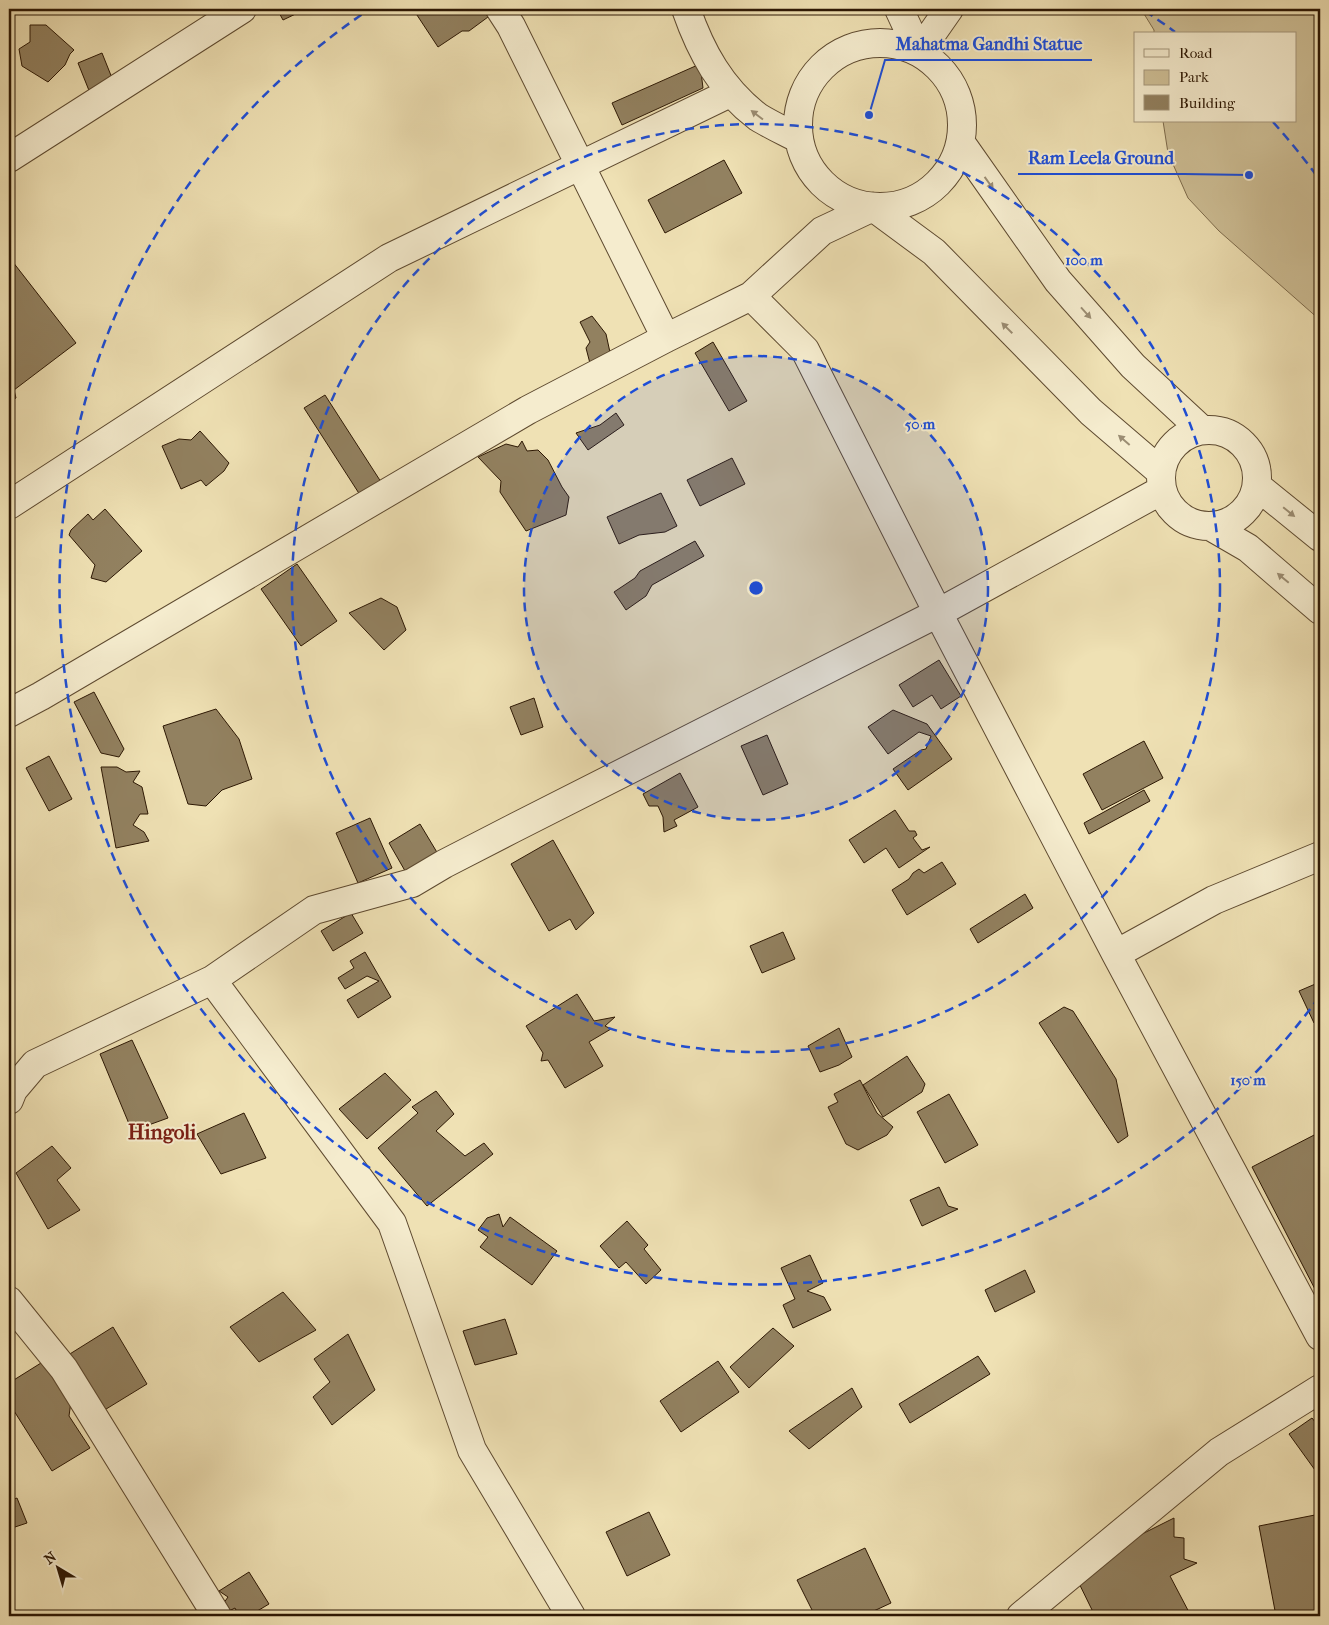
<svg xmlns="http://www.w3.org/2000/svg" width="1329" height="1625" viewBox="0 0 1329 1625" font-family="'IM FELL French Canon',serif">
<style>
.green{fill:#cebf96;stroke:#7e6c4d}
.building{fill:#928160;stroke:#2d1804}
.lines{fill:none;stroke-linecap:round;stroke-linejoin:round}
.minor-casing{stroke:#5e4a30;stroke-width:30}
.minor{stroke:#f5ecce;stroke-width:28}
.oneway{fill:#9b8d73}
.ring{fill:none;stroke:#1d4ed8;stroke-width:2.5;stroke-dasharray:9 6}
.labels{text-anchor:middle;stroke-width:4;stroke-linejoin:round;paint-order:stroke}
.district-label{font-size:21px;font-weight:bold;fill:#7a1f14;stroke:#f5ecce}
.centre{fill:#1d4ed8;stroke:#f5ecce;stroke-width:2.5}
.ring-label{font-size:15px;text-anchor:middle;font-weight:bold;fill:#1d4ed8;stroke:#f5ecce;stroke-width:4;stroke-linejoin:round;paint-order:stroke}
.leader{fill:none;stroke:#1d4ed8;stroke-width:2}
.callout-dot{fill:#1d4ed8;stroke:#f5ecce;stroke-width:2}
.callout-label{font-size:18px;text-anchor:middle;font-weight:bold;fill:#1d4ed8;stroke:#f5ecce;stroke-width:4;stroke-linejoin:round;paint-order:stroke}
</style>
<rect width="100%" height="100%" fill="#efe1b4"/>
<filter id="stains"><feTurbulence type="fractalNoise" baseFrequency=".004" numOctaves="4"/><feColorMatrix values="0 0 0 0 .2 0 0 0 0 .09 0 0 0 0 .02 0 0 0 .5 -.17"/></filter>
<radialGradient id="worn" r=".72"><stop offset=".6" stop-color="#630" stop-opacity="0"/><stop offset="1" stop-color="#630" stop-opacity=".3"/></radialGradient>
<path class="green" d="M1141,9H1320V320L1219,231L1188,198L1168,153L1163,121H1295V34H1154V30Z"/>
<path class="building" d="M277,9H306L283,20Z
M413,9H483L488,17L469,31H462L438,47Z
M30,25H46L74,50L70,54L65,65L48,82L22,66L19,49L30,42Z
M102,53L114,83L90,93L78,63Z
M700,64L703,88L622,125L612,103Z
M724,160L742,193L665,233L648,200Z
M9,257L76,343L14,390L16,398L9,402Z
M592,316L606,334L611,357L592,371L586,348L590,342L580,322Z
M713,342L747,401L729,411L695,353Z
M325,395L392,499L371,512L304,408Z
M616,413L624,425L588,450L576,433L600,425Z
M200,431L229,463L224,471L206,486L201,480L181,489L162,446L179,439L191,440Z
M522,441L527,451L538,450L548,460L562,487L569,497L566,515L526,531L500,492L501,481L478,457L506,444L518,447Z
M732,458L745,484L700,506L687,480Z
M661,493L677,526L665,532L639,535L619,544L607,517Z
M105,509L142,551L106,582L91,578L95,565L69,535L71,530L88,514L93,520Z
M695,541L704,556L652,585L646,596L626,610L614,592L635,578L640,571Z
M297,564L337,621L301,646L261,589Z
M381,598L397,607L406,630L384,650L349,613Z
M939,660L961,696L941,709L932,695L913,707L899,685Z
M94,692L124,749L119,757L101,753L74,702Z
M534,698L543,727L521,735L510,707Z
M216,709L239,739L252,779L222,790L206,806L188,804L163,726Z
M893,710L927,724L952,759L908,790L893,769L921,750L926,749L931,736L919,732L888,754L868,727Z
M767,735L788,784L763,795L741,746Z
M1144,741L1163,778L1102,810L1083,774Z
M49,756L72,799L49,811L26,768Z
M101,767H117L126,772L140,771L133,782L142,787L148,814H140L133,825L144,832L149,841L116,848Z
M680,773L698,807L674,820L677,826L664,832L663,817L658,806H649L643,794Z
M1144,790L1150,801L1089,834L1084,823Z
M895,810L909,831H915L917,835L913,838L922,850L930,847L899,868L886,848L864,863L849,840Z
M370,818L392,868L358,883L336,833Z
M420,824L444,864L412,883L389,843Z
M553,840L594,913L576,930L570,919L549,931L511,864Z
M942,862L956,884L907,915L892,890L909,879L913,873L919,869L924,873Z
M1025,894L1033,908L978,943L970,929Z
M351,913L363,933L333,951L321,931Z
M783,932L795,959L762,973L750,946Z
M365,952L391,997L358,1018L347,1000L379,981L367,976L345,989L338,978L354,968L350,961Z
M1320,982V1021L1314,1023L1299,991Z
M577,994L594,1021L615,1017L605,1026L611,1029L589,1042L603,1066L565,1088L548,1060L541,1061L543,1053L526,1026Z
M1064,1007L1073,1011L1116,1079L1128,1136L1118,1143L1039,1023Z
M839,1028L852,1057L839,1065L820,1072L808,1046Z
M132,1040L168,1118L132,1131L100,1054Z
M907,1056L925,1084L922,1092L883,1117L863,1085Z
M385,1073L411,1100L367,1139L339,1109Z
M860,1080L877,1113L893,1127L887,1135L858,1150L846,1144L828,1107L838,1102L834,1094Z
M436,1091L454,1114L436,1131L465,1156L484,1143L493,1154L427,1206L378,1148L418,1113L412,1107Z
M949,1094L978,1145L945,1163L917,1112Z
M244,1113L266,1158L221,1174L197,1134Z
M1320,1132V1175L1316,1177L1320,1185V1294L1318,1295L1252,1167Z
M52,1146L71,1168L57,1180L80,1210L48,1229L16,1173Z
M939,1187L948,1206L958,1209L922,1226L910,1200Z
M499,1214L503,1227L510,1217L557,1251L532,1285L480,1247L488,1237L478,1230L487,1218Z
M627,1221L648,1245L644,1249L661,1270L646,1284L626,1262L619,1268L600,1246Z
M810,1255L823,1283L807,1291L824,1297L831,1310L793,1328L783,1305L795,1299L781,1268Z
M1025,1270L1035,1292L995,1312L985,1290Z
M283,1292L316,1330L259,1362L230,1327Z
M505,1319L517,1354L475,1365L463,1331Z
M113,1327L147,1384L98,1414L65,1357Z
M773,1328L794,1346L749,1388L730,1367Z
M348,1334L375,1390L332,1425L313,1397L330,1382L314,1359Z
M978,1356L990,1374L910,1423L899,1404Z
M49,1358L72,1394L69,1416L90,1448L52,1471L9,1403V1383Z
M718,1361L739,1392L681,1432L660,1401Z
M852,1388L862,1407L809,1449L789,1431Z
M1312,1418L1320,1428V1477L1289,1434Z
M17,1498L27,1523L9,1529V1501Z
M649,1512L670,1555L627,1576L606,1532Z
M1320,1514V1616H1276L1259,1526Z
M1174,1518V1537L1184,1538V1559L1197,1563L1170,1576L1191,1616H1095L1072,1569Z
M865,1548L891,1603L863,1616H815L797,1580Z
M249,1572L269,1604L249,1616H239L235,1608L225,1613L221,1607L228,1597L219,1591Z"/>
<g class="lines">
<defs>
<path id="minor" d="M500,9L511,26L666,338
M686,9C701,52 721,89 758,117C771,125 786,132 799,139
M899,9L919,52
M798 125a82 82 0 1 1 164 0a82 82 0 1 1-164 0Z
M919,52L949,9
M961,143L1058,281L1133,366L1202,430
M9,158L242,9
M751,296L805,350L938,613L1116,954L1320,1336
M1161 478a48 48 0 1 1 96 0a48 48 0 1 1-96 0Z
M1257,486L1320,537
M9,505L389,258L730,93
M1210,526L1248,548L1320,610
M9,713L41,696L528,410L666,338L751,296L822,231L873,207L934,252L1091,412L1161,472
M1116,954L1214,900L1320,856
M212,980L392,1223L472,1450L571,1616
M9,1100L13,1090L35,1064L212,980L314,910L412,883L444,864L512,829L938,613L1162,490
M9,1301L64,1369L217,1616
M1021,1616L1219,1452L1320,1389"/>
</defs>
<use href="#minor" class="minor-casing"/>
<use href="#minor" class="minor"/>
</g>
<defs><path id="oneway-solid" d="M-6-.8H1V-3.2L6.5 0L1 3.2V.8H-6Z" transform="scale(1.25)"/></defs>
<g class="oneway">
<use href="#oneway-solid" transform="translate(757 115) rotate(-143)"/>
<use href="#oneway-solid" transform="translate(989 183) rotate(54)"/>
<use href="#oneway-solid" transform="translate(1086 313) rotate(48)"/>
<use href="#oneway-solid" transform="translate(1007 328) rotate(-135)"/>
<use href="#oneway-solid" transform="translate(1124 440) rotate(-139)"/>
<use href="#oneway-solid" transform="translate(1289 512) rotate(39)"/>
<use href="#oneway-solid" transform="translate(1283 578) rotate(-140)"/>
</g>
<circle cx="756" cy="588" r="232" fill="#1d4ed8" fill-opacity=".12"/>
<g class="ring">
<circle cx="756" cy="588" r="232"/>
<circle cx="756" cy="588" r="464"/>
<path d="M1319 997A696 696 0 1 1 367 11M1145 11A696 696 0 0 1 1175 32M1273 122A696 696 0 0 1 1319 179"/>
</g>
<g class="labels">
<g class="district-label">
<text x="162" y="1139">Hingoli</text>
</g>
</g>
<circle cx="756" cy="588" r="8" class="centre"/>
<g class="ring-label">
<text x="1084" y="265">100 m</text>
<text x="920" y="429">50 m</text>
<text x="1248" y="1085">150 m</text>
</g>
<path class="leader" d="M869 115L885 60H1092M1249 175L1184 174H1018"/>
<g class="callout-dot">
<circle cx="869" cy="115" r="5"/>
<circle cx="1249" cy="175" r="5"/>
</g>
<g class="callout-label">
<text x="989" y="50">Mahatma Gandhi Statue</text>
<text x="1101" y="164">Ram Leela Ground</text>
</g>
<rect width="1329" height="1625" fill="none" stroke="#efe1b4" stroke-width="30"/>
<rect x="10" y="10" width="1309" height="1605" fill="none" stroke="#2d1804" stroke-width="2.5"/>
<rect x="15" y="15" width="1299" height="1595" fill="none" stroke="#2d1804"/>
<rect x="1134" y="32" width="162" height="90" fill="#f5ecce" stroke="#a5977d"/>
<rect x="1144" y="49" width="25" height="8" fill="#f5ecce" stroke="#a5977d"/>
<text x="1179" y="58" font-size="15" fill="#2d1804">Road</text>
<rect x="1144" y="70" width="25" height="15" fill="#cebf96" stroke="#a5977d"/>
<text x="1179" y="82" font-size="15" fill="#2d1804">Park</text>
<rect x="1144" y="95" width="25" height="15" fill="#928160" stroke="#a5977d"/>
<text x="1179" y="108" font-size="15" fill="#2d1804">Building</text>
<g transform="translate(58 1568) rotate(322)" stroke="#f5ecce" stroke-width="4" paint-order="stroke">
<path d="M0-4L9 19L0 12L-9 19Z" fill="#2d1804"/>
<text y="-8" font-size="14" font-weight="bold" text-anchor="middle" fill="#2d1804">N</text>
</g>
<rect width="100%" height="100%" filter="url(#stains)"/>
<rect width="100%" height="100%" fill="url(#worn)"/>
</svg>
